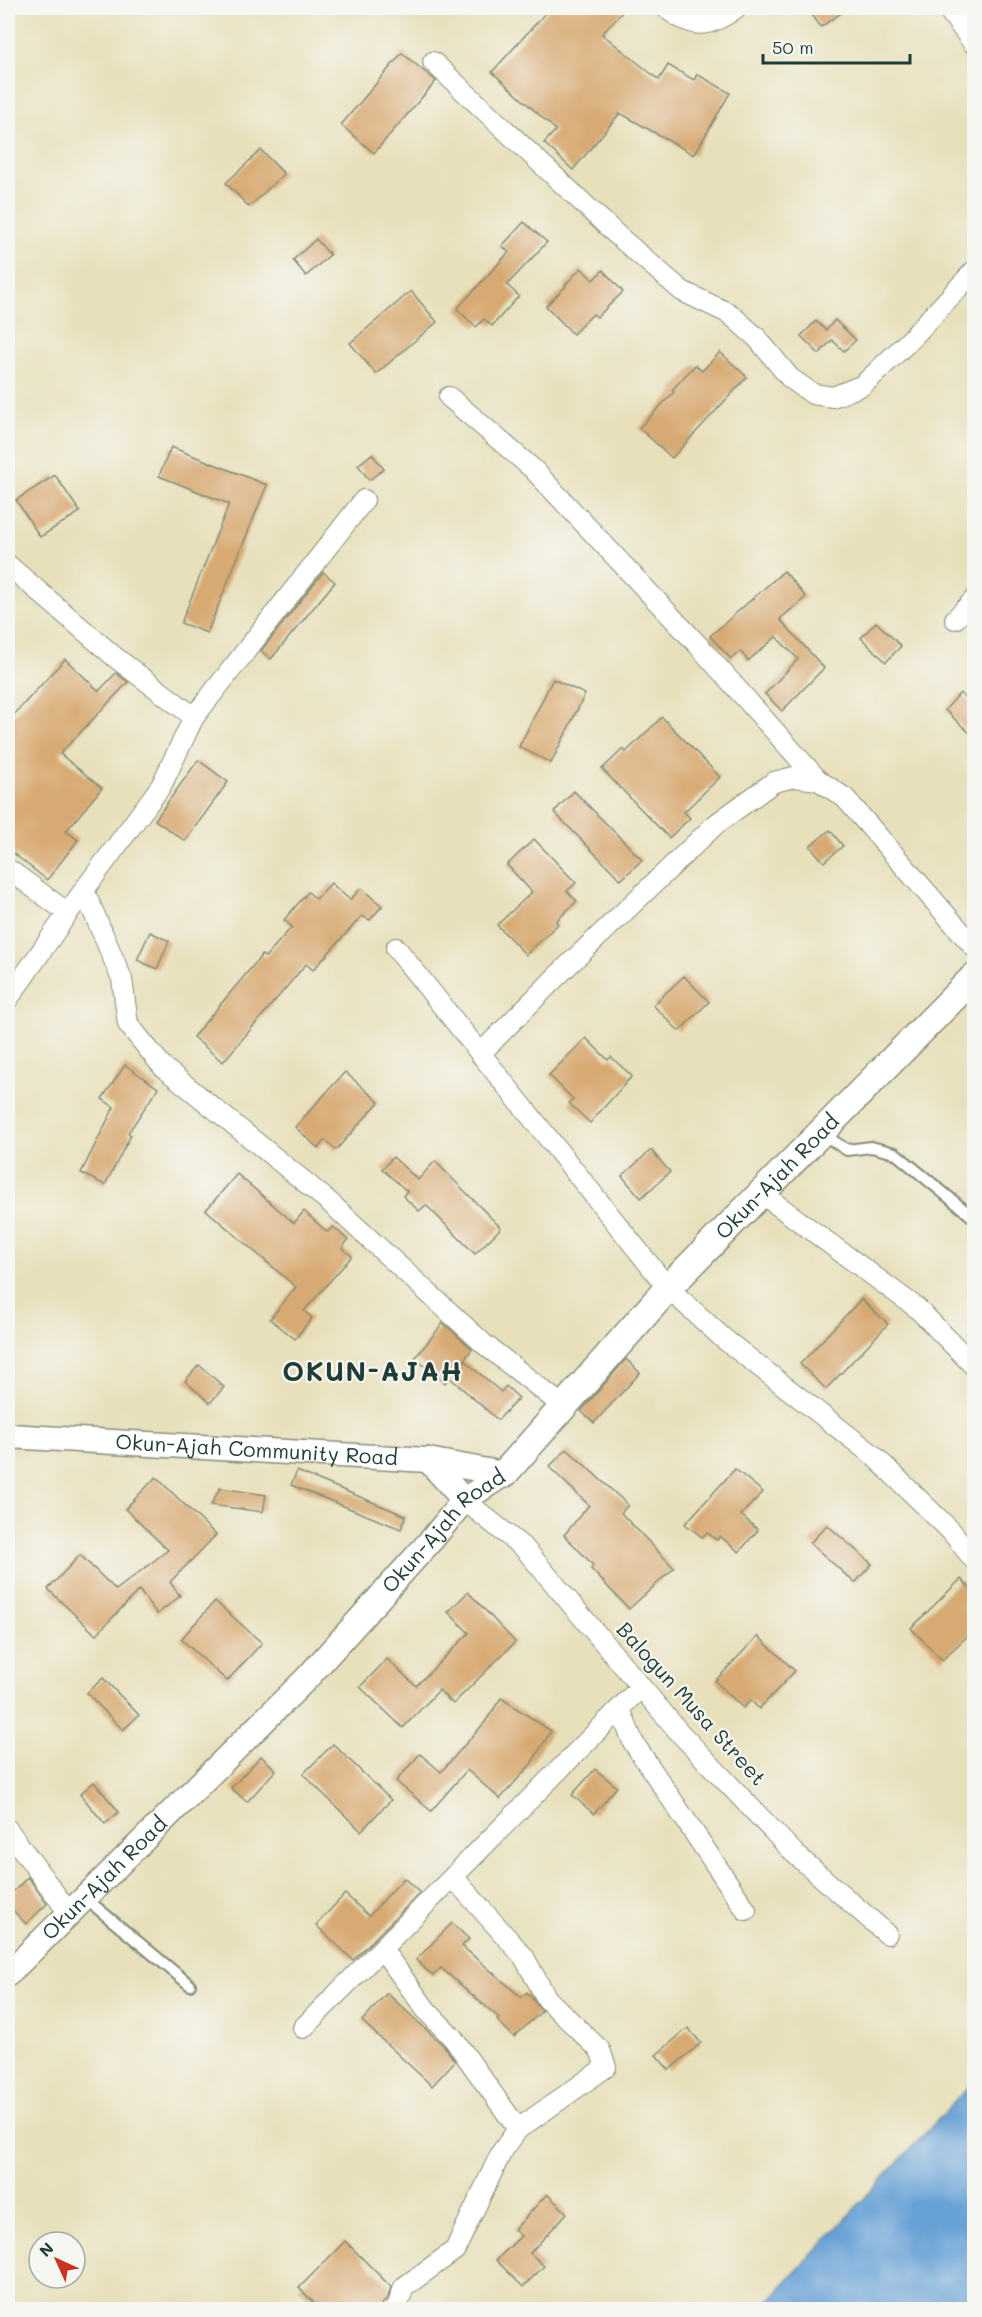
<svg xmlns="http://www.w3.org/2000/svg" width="982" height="2317" viewBox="0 0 982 2317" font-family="Mali,sans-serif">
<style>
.water{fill:#67a1d6;stroke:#436f85;stroke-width:1.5}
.building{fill:#d8aa73}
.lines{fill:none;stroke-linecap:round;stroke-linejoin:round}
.service-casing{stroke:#848e78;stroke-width:14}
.minor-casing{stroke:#848e78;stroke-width:22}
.tertiary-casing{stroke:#848e78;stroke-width:27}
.secondary-casing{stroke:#848e78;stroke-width:30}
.service{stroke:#fff;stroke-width:10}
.minor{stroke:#fff;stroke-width:20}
.tertiary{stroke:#fff;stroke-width:24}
.secondary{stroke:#fff;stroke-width:27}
.labels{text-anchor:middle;stroke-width:4.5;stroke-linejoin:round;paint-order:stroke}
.street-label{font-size:21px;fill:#1f3d34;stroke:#f6f6f2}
.district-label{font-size:27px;font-weight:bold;letter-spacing:1.5px;fill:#1f3d34;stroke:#f6f6f2}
</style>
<rect width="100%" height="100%" fill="#f6f6f2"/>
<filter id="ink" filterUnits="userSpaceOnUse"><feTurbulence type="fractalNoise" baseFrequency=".0167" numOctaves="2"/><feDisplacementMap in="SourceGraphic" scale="12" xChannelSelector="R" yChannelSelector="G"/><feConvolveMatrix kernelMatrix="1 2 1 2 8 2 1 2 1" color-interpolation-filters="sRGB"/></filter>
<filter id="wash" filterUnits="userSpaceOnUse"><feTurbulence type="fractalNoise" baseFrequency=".008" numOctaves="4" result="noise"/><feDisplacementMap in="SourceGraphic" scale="24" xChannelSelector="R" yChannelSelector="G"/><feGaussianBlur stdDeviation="1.35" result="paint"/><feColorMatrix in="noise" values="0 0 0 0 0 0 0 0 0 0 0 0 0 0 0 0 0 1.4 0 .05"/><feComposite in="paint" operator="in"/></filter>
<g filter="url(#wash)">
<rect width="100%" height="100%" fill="#e8e0bb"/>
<polygon class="water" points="974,2081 974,2309 761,2309"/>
<g id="blocks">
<g class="building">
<polygon points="550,8 626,8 602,34 659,80 668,65 694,80 697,74 730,93 694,155 620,113 573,170 544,143 556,130 492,72"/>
<polygon points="807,8 848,8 821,27"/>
<polygon points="402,53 436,81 374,153 341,125"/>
<polygon points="261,150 284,174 249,207 226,183"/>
<polygon points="524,222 547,242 507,285 519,296 492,326 484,319 476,327 457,309 509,252 502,246"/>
<polygon points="316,239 330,255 306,276 293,260"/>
<polygon points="581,268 593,280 603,270 623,292 597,317 593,314 573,334 546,306 566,286 565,285"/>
<polygon points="411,291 437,322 376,374 350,343"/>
<polygon points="835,320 856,340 844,351 832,340 819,354 801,336 816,321 826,330"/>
<polygon points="720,352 747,377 672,458 639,428 674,392 672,390 695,365 702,371"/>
<polygon points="171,447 267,485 207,633 181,623 229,504 159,476"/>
<polygon points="372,454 384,469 369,480 358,465"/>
<polygon points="55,475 80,512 40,537 16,500"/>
<polygon points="784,571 806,597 780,619 824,668 782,711 765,694 798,659 776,637 748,661 740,651 731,659 710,636"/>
<polygon points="323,572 335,582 271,659 261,651"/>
<polygon points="876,622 901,646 886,662 861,638"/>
<polygon points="65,659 99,691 116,673 128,682 60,754 102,788 66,831 78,840 47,880 8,849 8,721"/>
<polygon points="553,679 585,694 551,763 519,747"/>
<polygon points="960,693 975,707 975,738 945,710"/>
<polygon points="662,717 720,777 684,812 690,818 669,838 602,769 623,749 626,752"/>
<polygon points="198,760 228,782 185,841 155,820"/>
<polygon points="574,791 642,860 621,880 554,812"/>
<polygon points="830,830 843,846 824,862 810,846"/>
<polygon points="534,839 576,883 567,891 577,901 556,921 558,924 526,955 497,925 532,892 507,865"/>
<polygon points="331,883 350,900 361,888 382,906 370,920 362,916 313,970 306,964 223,1062 193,1037 262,955 265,957 292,927 284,920 308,892 316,899"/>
<polygon points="150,932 169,941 157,969 137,960"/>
<polygon points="684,976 709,1002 679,1031 653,1005"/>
<polygon points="586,1038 608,1060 611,1057 632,1076 590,1123 569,1103 573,1099 549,1075"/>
<polygon points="125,1065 158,1088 128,1133 131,1135 105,1185 81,1173 114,1107 102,1099"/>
<polygon points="345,1072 379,1102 336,1150 325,1140 318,1148 295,1127"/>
<polygon points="651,1150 670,1172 641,1198 622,1176"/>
<polygon points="393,1157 418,1180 435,1161 501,1228 475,1254 426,1205 419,1211 403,1196 407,1191 382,1169"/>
<polygon points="237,1174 294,1223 304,1211 327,1232 333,1227 348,1240 342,1248 352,1256 304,1311 312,1318 295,1339 270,1319 296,1287 206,1210"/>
<polygon points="861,1299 888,1324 826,1389 800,1364"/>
<polygon points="443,1323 472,1349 464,1360 501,1392 506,1386 519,1398 498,1420 449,1377 445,1383 415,1358"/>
<polygon points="626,1359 640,1373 594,1423 581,1411"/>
<polygon points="199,1365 224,1387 210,1403 185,1381"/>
<polygon points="567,1449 628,1505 621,1513 674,1568 629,1609 591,1569 593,1565 564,1535 589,1505 549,1467"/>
<polygon points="735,1469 763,1492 741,1515 758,1530 739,1552 720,1536 717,1540 707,1533 702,1537 685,1524"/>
<polygon points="297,1471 406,1516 401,1529 291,1485"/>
<polygon points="156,1477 216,1535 170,1582 180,1596 157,1614 139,1590 96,1635 48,1589 80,1555 116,1590 168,1550 125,1509"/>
<polygon points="220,1488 266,1495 263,1512 211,1505"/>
<polygon points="827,1525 872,1564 855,1583 810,1543"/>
<polygon points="961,1579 975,1593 975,1629 942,1660 911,1628"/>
<polygon points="468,1592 515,1642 453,1704 439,1690 403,1728 360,1687 387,1659 416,1686 469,1633 448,1612"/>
<polygon points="215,1601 262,1643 227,1681 181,1639"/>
<polygon points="758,1636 795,1671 759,1709 751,1700 743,1708 715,1681"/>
<polygon points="103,1678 139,1715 123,1730 87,1693"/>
<polygon points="501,1698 551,1731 531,1764 500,1799 467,1770 431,1811 396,1781 420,1754 441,1772 485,1722"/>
<polygon points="333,1744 391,1800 361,1831 303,1774"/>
<polygon points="261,1756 276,1770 247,1802 231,1788"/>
<polygon points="595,1769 617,1787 594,1814 572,1795"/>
<polygon points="94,1782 119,1812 105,1824 80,1794"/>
<polygon points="28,1877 47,1904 26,1924 8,1905 8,1897"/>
<polygon points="404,1878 420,1893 353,1960 316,1925 345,1894 369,1916"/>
<polygon points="452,1923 469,1939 462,1946 521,1997 527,1992 542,2011 514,2037 497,2020 499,2018 441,1968 433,1976 416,1960"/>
<polygon points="387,1993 444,2046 455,2061 432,2086 362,2021"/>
<polygon points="688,2028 701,2043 669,2070 656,2055"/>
<polygon points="547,2194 567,2213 530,2253 544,2266 523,2287 496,2260 521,2236 514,2230"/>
<polygon points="345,2241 391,2287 388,2298 376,2310 321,2310 299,2288"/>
</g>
</g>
</g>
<g filter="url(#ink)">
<use href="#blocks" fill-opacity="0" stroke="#848e78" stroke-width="1.5"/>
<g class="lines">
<g class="service-casing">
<g id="service">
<polyline points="821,1133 847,1150 871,1147 895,1153 974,1218"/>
<polyline points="85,1898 190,1985"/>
</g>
</g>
<g class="minor-casing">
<g id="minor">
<path d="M666 8C693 29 708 29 736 8"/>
<polyline points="947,8 974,44"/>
<polyline points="433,62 617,235 682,291 730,314 757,338 790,378 813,394 833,397 863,385 910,340 974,271"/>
<polyline points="449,397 533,469 698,645 818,780 845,798 974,947"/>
<polyline points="8,565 116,658 194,717"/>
<polyline points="955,619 974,600"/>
<polyline points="8,869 68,913"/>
<polyline points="84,890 122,979 128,1024 163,1067 327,1200 484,1344 564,1407"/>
<polyline points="396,948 668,1288 724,1339 873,1455 951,1531 974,1560"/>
<polyline points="8,999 84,890 161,786 194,717 364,500"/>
<polyline points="480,1054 556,977 716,824 774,782 794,777 818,780"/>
<polyline points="761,1193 917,1308 974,1366"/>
<polyline points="464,1500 525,1549 679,1732 795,1854 887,1934"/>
<polyline points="620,1709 633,1742 746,1910"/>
<polyline points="8,1830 69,1913"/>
<polyline points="382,1949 427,2011 453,2038 518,2129"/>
<polyline points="303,2028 641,1687"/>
<polyline points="396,2310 404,2287 455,2250 501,2153 518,2129 606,2067 600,2050 547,1999 524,1957 453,1877"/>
</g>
</g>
<g class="tertiary-casing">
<g id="tertiary">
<path id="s1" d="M8 1436 428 1460 504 1474"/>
<polyline points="428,1460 464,1500"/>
<path id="s2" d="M8 1974 307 1678 433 1538 464 1500 504 1474"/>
</g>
</g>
<g class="secondary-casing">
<g id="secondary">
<path id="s3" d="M504 1474 668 1288 974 977"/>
</g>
</g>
<use href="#service" class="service"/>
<use href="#minor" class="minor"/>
<use href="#tertiary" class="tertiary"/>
<use href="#secondary" class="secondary"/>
</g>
</g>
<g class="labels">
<g class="street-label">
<text dy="7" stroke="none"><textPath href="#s3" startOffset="404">Okun-Ajah Road</textPath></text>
<text dy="7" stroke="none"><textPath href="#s1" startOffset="249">Okun-Ajah Community Road</textPath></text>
<text dy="7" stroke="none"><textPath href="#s2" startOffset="622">Okun-Ajah Road</textPath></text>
<text transform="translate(691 1704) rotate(48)" y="7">Balogun Musa Street</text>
<text dy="7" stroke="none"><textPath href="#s2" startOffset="136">Okun-Ajah Road</textPath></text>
</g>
<g class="district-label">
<text x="373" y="1381">OKUN-AJAH</text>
</g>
</g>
<rect width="982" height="2317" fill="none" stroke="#f6f6f2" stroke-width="30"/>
<g transform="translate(57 2260) rotate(315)"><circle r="28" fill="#f6f6f2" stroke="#a0aca6" stroke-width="1.5"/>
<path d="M0-4.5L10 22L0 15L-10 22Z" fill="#c8321e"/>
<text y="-9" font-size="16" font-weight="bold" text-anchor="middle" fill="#1f3d34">N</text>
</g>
<path d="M763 54v9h147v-9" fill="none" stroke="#1f3d34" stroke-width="3"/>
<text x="772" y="54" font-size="18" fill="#1f3d34" stroke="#f6f6f2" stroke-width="4.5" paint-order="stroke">50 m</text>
</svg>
